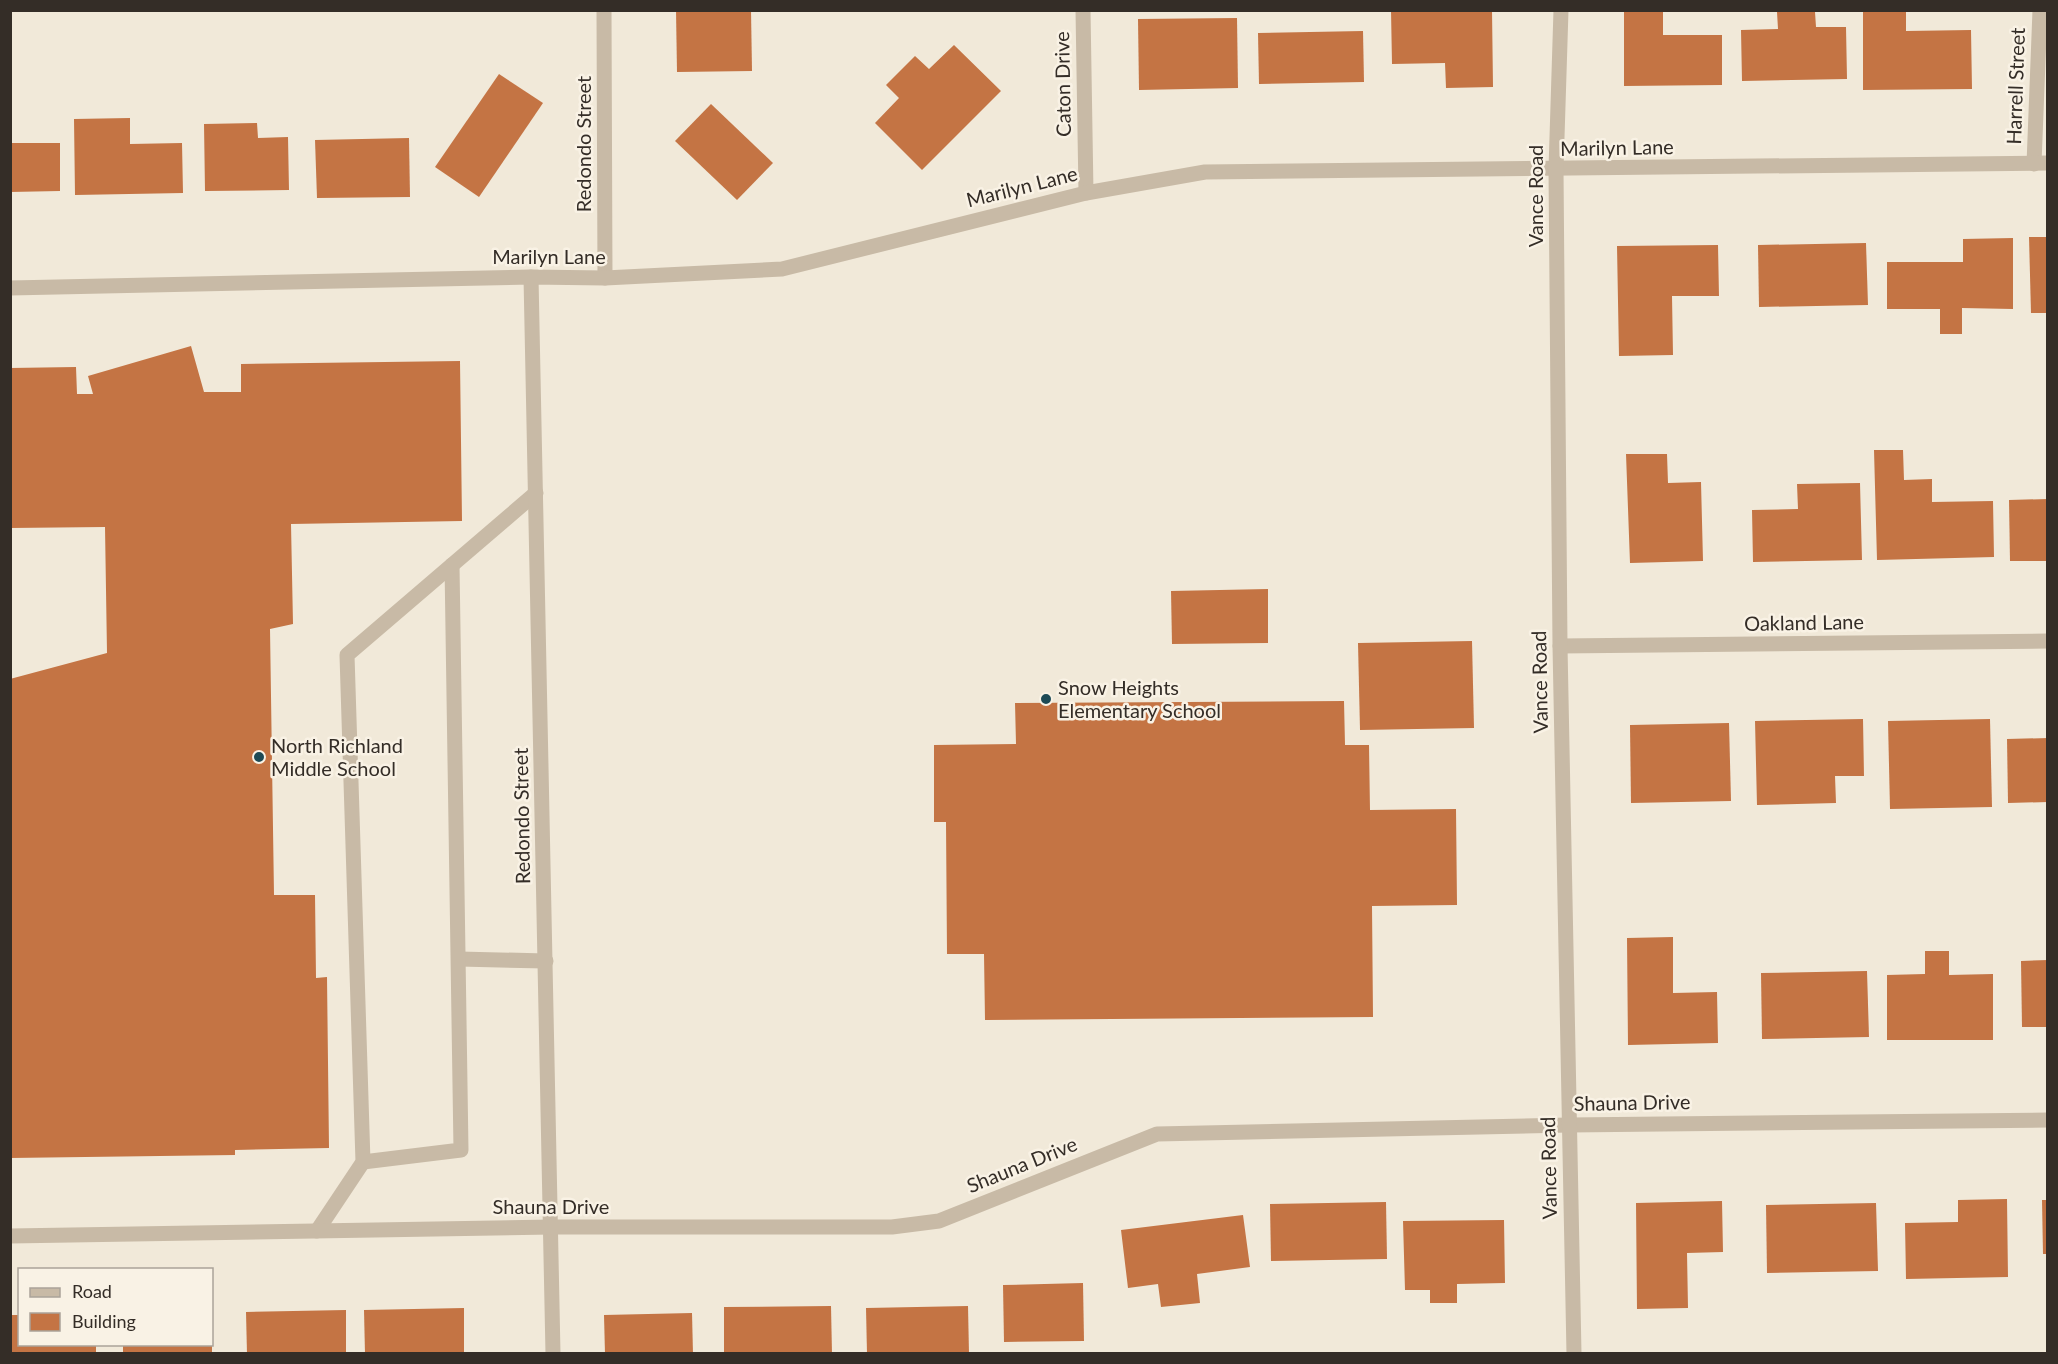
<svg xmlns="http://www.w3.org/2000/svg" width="2058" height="1364" viewBox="0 0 2058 1364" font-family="Lato,sans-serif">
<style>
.building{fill:#c47444}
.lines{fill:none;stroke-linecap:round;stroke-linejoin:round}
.service{stroke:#c8baa6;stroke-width:15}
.minor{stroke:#c8baa6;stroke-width:15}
.tertiary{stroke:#c8baa6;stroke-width:15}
.poi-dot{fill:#1d4a55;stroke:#f9f2e5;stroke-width:2}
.labels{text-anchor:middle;stroke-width:5;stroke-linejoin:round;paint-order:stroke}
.street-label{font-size:20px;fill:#342d27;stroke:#f9f2e5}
.poi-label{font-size:20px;fill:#342d27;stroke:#f9f2e5;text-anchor:start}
</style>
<rect width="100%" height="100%" fill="#f1e9d9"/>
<g class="building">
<polygon points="676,10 751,10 752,71 677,72"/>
<polygon points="1391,10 1492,10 1493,87 1446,88 1445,63 1392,64"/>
<polygon points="1624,10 1663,10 1663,35 1722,35 1722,85 1624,86"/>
<polygon points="1863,10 1906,10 1906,31 1971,30 1972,89 1863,90"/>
<polygon points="1777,12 1815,12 1816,27 1846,27 1847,79 1742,81 1741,30 1778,29"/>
<polygon points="1237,18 1238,88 1139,90 1138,19"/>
<polygon points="1363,31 1364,82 1259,84 1258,33"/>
<polygon points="954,45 1001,91 922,170 875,123 899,98 886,85 915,56 929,69"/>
<polygon points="499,74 543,103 479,197 435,167"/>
<polygon points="711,104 773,163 737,200 675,141"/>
<polygon points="130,118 130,144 182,143 183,193 75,195 74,119"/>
<polygon points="257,123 258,138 288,137 289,190 205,191 204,124"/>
<polygon points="409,138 410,197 317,198 315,140"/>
<polygon points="10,143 60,143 60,191 10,192"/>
<polygon points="2029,237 2048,237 2048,313 2031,313"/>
<polygon points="2013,238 2013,309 1962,308 1962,334 1940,334 1940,309 1887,309 1887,262 1963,262 1963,239"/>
<polygon points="1866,243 1868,305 1759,307 1758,245"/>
<polygon points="1718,245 1719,296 1672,296 1673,355 1619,356 1617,246"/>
<polygon points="191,346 204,392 241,392 241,364 460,361 462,521 291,524 293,624 270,629 274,895 315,895 316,978 327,977 329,1148 235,1150 235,1155 10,1158 10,679 107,653 105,527 10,528 10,368 76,367 77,394 93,394 88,376"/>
<polygon points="1874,450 1903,450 1904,480 1932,479 1932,502 1993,501 1994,557 1877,560"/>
<polygon points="1626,454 1667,454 1668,483 1701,482 1703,561 1630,563"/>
<polygon points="1860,483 1862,560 1753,562 1752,510 1798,509 1797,484"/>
<polygon points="2048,499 2048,561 2010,561 2009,500"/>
<polygon points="1268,589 1268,643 1172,644 1171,591"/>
<polygon points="1472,641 1474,728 1360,730 1358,643"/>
<polygon points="1344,701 1345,745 1369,745 1370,810 1456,809 1457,905 1372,906 1373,1017 985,1020 984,954 947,954 946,822 934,822 934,745 1016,744 1015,703"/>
<polygon points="1863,719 1864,776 1835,776 1836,803 1757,805 1755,721"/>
<polygon points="1990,719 1992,807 1890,809 1888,721"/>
<polygon points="1729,723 1731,801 1631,803 1630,725"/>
<polygon points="2048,738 2048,802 2008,803 2007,739"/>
<polygon points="1673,937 1673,993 1717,992 1718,1043 1628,1045 1627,938"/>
<polygon points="1925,951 1949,951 1949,975 1993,974 1993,1040 1887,1040 1887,975 1925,974"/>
<polygon points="2048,960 2048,1027 2022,1027 2021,961"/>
<polygon points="1867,971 1869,1037 1762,1039 1761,973"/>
<polygon points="2007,1199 2008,1277 1906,1279 1905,1223 1958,1222 1958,1200"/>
<polygon points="2042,1200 2048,1200 2048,1254 2043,1254"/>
<polygon points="1722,1201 1723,1252 1687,1253 1688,1308 1637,1309 1636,1203"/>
<polygon points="1386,1202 1387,1259 1271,1261 1270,1204"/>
<polygon points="1876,1203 1878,1271 1767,1273 1766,1205"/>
<polygon points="1243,1215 1250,1267 1197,1274 1200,1303 1161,1307 1158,1284 1128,1288 1121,1230"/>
<polygon points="1504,1220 1505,1283 1457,1284 1457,1303 1430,1303 1430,1290 1405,1290 1403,1221"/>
<polygon points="1083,1283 1084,1341 1004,1342 1003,1285"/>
<polygon points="831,1306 832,1354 724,1354 724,1307"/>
<polygon points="968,1306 969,1354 867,1354 866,1308"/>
<polygon points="464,1308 464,1354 365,1354 364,1310"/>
<polygon points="346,1310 346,1354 247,1354 246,1312"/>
<polygon points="692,1313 693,1354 605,1354 604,1315"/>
<polygon points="10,1315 20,1315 20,1344 96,1344 96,1354 10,1354"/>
<rect x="123" y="1344" width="89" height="10"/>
</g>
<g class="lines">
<g class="service">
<polyline points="459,959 546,961"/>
<polyline points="363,1162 461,1150 452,565"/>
<polyline points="317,1231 363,1162 347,655 536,493"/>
</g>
<g class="minor">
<polyline points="604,10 605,278"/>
<polyline points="1083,10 1086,193"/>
<polyline points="2034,164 2040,10"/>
<polyline points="531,277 553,1354"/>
<polyline points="10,288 531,277 605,278 782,269 1086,193 1205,172 2048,163"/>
<polyline points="1560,646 2048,641"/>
<polyline points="10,1236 552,1227 892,1227 939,1221 1157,1134 1569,1125 2048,1120"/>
</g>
<polyline class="tertiary" points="1561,10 1556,169 1560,646 1574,1354"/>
</g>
<g class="poi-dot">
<circle cx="1046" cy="699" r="6"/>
<circle cx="259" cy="757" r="6"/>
</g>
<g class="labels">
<g class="street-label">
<text transform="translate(1063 84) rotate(-91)" y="7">Caton Drive</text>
<text transform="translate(2016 86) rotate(-88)" y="7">Harrell Street</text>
<text transform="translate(584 144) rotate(-90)" y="7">Redondo Street</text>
<text transform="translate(1617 148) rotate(-1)" y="7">Marilyn Lane</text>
<text transform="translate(1022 187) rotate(-14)" y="7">Marilyn Lane</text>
<text transform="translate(1536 196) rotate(-90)" y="7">Vance Road</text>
<text x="549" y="264">Marilyn Lane</text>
<text transform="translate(1804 623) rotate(-1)" y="7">Oakland Lane</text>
<text transform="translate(1540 682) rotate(-91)" y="7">Vance Road</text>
<text transform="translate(522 816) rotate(-91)" y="7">Redondo Street</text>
<text transform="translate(1632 1103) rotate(-1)" y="7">Shauna Drive</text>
<text transform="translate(1022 1165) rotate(-22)" y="7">Shauna Drive</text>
<text transform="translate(1549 1168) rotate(-91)" y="7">Vance Road</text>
<text x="551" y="1214">Shauna Drive</text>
</g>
<g class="poi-label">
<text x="1058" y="695">Snow Heights<tspan x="1058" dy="23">Elementary School</tspan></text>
<text x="271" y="753">North Richland<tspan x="271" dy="23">Middle School</tspan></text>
</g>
</g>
<rect width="2058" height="1364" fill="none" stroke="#342d27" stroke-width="24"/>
<rect x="18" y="1268" width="195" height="78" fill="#f9f2e5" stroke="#aaa399" stroke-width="1.5"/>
<rect x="30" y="1288" width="30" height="9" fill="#c8baa6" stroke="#aaa399" stroke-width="1.5"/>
<text x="72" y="1298" font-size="18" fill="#342d27">Road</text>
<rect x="30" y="1313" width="30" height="18" fill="#c47444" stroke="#aaa399" stroke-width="1.5"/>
<text x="72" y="1328" font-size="18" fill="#342d27">Building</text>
</svg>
